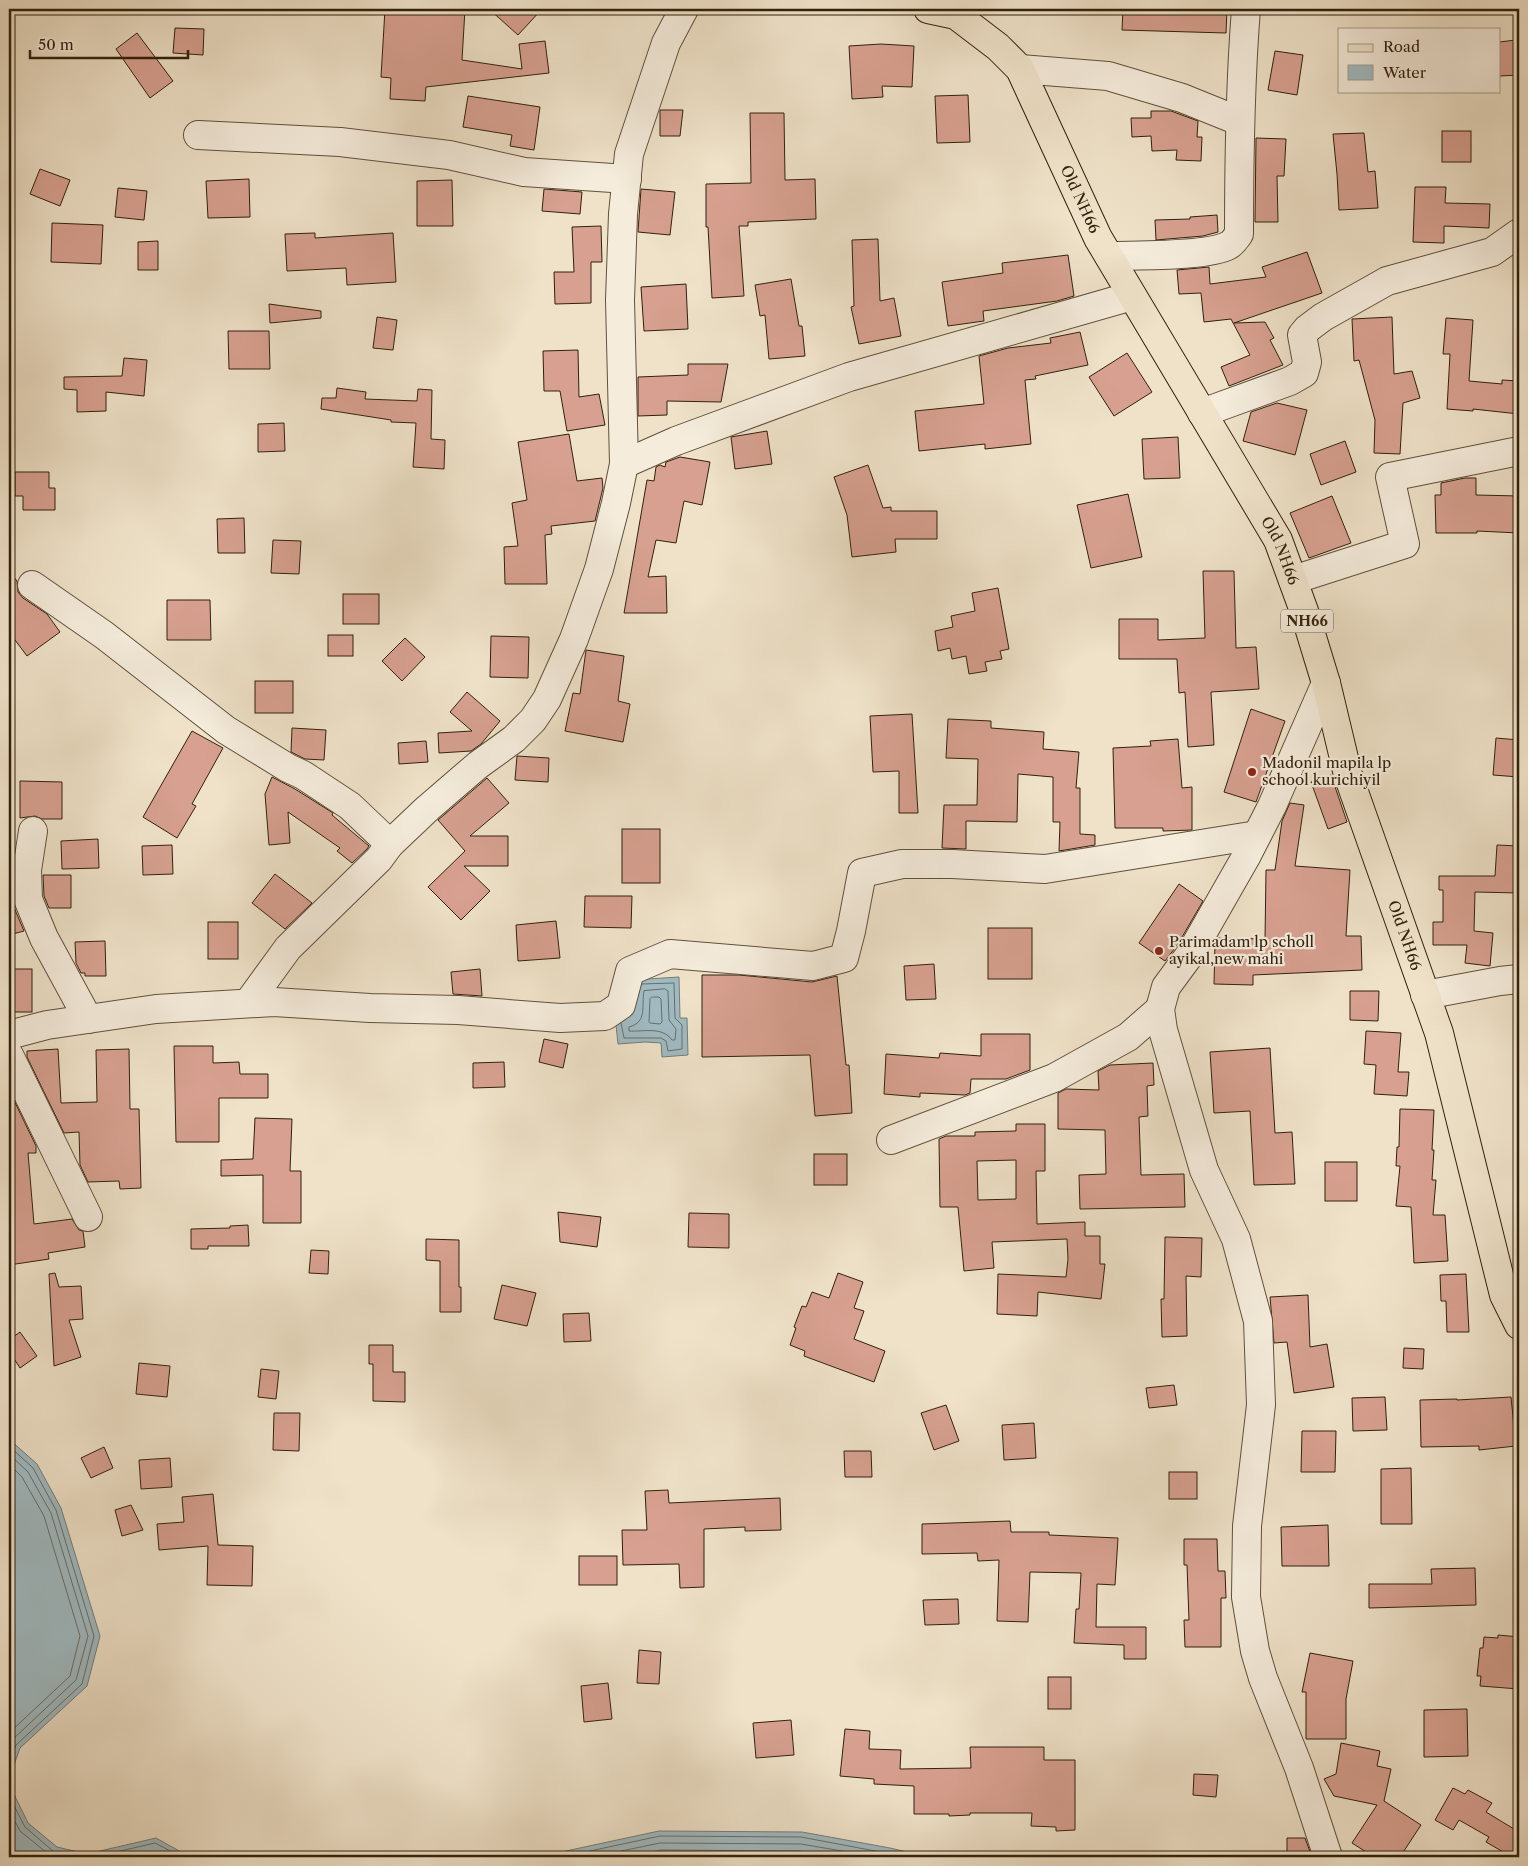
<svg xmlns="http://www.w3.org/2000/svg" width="1528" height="1866" viewBox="0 0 1528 1866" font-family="'Libre Caslon Text',serif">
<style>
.water{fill:#a0bac2;stroke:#747d79}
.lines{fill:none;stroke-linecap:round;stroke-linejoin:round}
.shore{stroke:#686e67;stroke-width:1}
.building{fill:#d7a090;stroke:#31210c;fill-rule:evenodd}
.minor-casing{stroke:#60513b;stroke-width:30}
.major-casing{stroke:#31210c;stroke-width:30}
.minor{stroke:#f5ecdc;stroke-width:28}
.major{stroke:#efe2c9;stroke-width:28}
.poi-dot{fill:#8f2418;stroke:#f5ecdc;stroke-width:2}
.labels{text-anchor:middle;stroke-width:4.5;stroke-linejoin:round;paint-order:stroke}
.shield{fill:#f5ecdc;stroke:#6c5e4a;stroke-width:1}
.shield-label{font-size:14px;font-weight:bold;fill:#31210c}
.street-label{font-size:15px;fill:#31210c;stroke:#f5ecdc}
.poi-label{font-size:15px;fill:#31210c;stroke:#f5ecdc;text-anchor:start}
</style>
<rect width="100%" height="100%" fill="#efe2c9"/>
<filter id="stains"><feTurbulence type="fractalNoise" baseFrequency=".004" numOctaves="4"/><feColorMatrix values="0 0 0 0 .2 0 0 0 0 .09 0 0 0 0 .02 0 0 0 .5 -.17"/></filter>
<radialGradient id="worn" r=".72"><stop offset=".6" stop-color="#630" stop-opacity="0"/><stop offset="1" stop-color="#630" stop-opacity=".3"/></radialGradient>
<g class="water">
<polygon points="679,977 680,1018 687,1018 688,1055 662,1057 661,1043 645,1042 618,1044 615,1015 631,1014 632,980"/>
<polygon points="9,1439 37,1464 61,1508 100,1636 87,1686 20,1748 9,1779"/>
<polygon points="9,1784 28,1823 57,1847 87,1854 156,1838 190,1857 9,1857"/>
<polygon points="659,1831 802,1832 890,1848 928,1857 538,1857"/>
</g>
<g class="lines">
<g class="shore">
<path d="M665 989 668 991 669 1020 676 1029 675 1040H672C662 1026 643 1032 629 1031V1027C648 1022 641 1006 644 991Z"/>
<polygon points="652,997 659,997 661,999 662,1022 660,1024 650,1023 649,1022 650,999"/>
<polyline points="621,1023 624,1038 661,1038 666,1041 668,1051 682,1049 682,1025 675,1018 674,983 642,984"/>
<polyline points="9,1446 33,1468 56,1510 94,1636 82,1684 16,1745 9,1764"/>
<polyline points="9,1454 28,1472 51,1513 88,1636 76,1680 12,1740 9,1746"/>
<polyline points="9,1464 22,1477 44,1516 80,1636 70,1676 9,1733"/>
<polyline points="9,1796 25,1827 54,1852 80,1857"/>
<polyline points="9,1810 20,1831 52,1857"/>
<polyline points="94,1857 155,1843 182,1857"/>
<polyline points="562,1857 660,1836 801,1837 907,1857"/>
<polyline points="592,1857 660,1843 801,1844 877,1857"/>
<polyline points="628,1857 661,1850 800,1851 834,1857"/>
</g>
</g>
<g class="building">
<polygon points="385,9 465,9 462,60 522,69 519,44 545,41 549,73 426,87 425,101 390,99 391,78 381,77"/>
<polygon points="489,9 542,9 518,35"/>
<polygon points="1123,9 1227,9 1226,33 1122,30"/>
<polygon points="175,28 204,29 203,55 173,53"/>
<polygon points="137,33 173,81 150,98 116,49"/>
<polygon points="1516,40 1519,75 1499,76 1499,42"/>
<polygon points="881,44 914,46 912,87 882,86 883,97 852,99 849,46"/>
<polygon points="1275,51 1303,55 1297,95 1268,90"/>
<polygon points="968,95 970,142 937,143 935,96"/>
<polygon points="468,96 540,107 534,150 510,146 512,135 463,127"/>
<polygon points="660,110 683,110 680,136 660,136"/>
<polygon points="1151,111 1171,111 1198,121 1197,137 1202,137 1201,161 1176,160 1177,150 1152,151 1151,136 1132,137 1131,118 1151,118"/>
<polygon points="750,113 784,113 785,180 815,179 816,219 748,222 748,226 739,226 744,296 712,298 708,227 706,227 706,184 751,183"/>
<rect x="1442" y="131" width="29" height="31"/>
<polygon points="1364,133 1368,172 1375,171 1378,208 1339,210 1337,174 1333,134"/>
<polygon points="1256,138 1286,139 1284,176 1277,176 1278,222 1255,222"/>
<polygon points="40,169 70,180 60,206 30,194"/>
<polygon points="249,179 250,217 208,218 206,181"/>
<polygon points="452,180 453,226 417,226 417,181"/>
<polygon points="1415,187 1446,187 1445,203 1490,204 1489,228 1444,226 1444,243 1413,242"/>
<polygon points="118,188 147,191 144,220 115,217"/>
<polygon points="544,189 582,192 580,214 542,211"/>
<polygon points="641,189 675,192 670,235 638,232"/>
<polygon points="1217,215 1218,232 1203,236 1156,240 1155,220 1190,219 1190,217"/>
<polygon points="52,223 103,225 101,264 51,262"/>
<polygon points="601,226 602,262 591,262 591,303 555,304 554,272 574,272 572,227"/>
<polygon points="315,233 315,238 393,233 396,282 347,285 346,268 287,271 285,234"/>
<polygon points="878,239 880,301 894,298 901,336 859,344 851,307 854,306 852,240"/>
<polygon points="158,241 158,270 138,270 138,242"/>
<polygon points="1307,252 1322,293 1234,323 1265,322 1274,338 1270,340 1283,365 1229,386 1221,367 1250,355 1231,319 1204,322 1201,293 1179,294 1177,270 1209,267 1210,284 1266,277 1262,267"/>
<polygon points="1068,255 1074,296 1057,301 983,311 984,321 948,326 942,282 1003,273 1002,263"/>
<polygon points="791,279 799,326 802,326 805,356 769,359 765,315 760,316 755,285"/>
<polygon points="686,284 688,329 644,331 641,287"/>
<polygon points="269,304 321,311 321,318 270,323"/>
<polygon points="377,317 397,320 393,350 373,348"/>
<polygon points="1392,317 1394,374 1412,371 1420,398 1403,403 1400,454 1374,453 1375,420 1359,360 1354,361 1352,319"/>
<polygon points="1446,318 1473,320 1469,381 1502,384 1502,380 1519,381 1519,414 1473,409 1473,411 1447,409 1450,354 1443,354"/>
<polygon points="228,331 269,331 270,369 229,369"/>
<polygon points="1080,332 1088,365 1035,376 1036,379 1025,380 1031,444 985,449 985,444 919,451 915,411 984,404 979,356 1008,348 1051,343 1050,338"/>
<polygon points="578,350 579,397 599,394 605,425 567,431 560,391 544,391 543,351"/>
<polygon points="1127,353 1152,392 1114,416 1089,377"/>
<polygon points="124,358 147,360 144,396 106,392 106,411 77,412 77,390 64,389 64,377 122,376"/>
<polygon points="688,364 728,364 721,402 667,401 667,415 638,416 638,377 688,375"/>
<polygon points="337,388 366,392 365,399 417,401 418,389 432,390 431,439 445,440 444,469 413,467 416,423 391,422 391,420 321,409 322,398 336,398"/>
<polygon points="1277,403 1307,410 1295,455 1243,441 1251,412"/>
<polygon points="284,423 285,451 258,452 258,424"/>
<polygon points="767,431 772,464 735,469 731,437"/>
<polygon points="569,434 577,481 602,478 603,488 595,521 551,526 552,534 545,535 547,584 505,584 504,547 518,546 512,503 527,500 518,442"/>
<polygon points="1178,437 1180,478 1144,479 1142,439"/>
<polygon points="1345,441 1356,472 1321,485 1310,454"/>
<polygon points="680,457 710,462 702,505 684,501 676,543 656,540 648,577 666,576 667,613 624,613 647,480 654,481 656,467 660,465 665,467 666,462"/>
<polygon points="868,465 883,508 891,507 891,511 937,511 937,539 895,539 896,552 852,557 847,515 834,477"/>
<polygon points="15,472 49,472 49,488 55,488 55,510 23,510 23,496 15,496"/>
<polygon points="1465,478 1476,478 1476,495 1519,496 1519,533 1477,531 1477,533 1436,533 1435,495 1441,495 1441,483"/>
<polygon points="1128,494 1142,557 1091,568 1077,505"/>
<polygon points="1332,496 1351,543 1309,558 1290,513"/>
<polygon points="244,518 245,553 218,553 217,519"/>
<polygon points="273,540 301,541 299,574 271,573"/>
<polygon points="9,571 17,581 18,592 23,598 47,614 60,632 27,656 9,632"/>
<polygon points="1203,571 1234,571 1236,648 1256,647 1259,689 1211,692 1214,745 1188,747 1185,692 1179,693 1177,659 1119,659 1119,619 1158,619 1158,640 1205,638"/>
<polygon points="998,588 1009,649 1000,651 1002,659 985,662 987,671 969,674 966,656 952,659 950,648 938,651 935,631 953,627 951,616 975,611 972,593"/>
<rect x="343" y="594" width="36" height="30"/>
<polygon points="167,600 210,600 211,640 167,640"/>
<rect x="328" y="635" width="25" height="21"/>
<polygon points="491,636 529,637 528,678 490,677"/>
<polygon points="405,638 425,657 402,681 382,661"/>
<polygon points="586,650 624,656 618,701 630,704 623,742 565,731 573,693 580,694"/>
<rect x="255" y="681" width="38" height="32"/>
<polygon points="467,692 500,721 481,744 471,751 439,753 438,733 472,731 450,712"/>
<polygon points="1251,709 1285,721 1256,802 1224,792"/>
<polygon points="912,714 918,813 899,813 899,771 873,772 870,716"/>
<polygon points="948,719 991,721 991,728 1044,732 1043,749 1079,752 1076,788 1080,788 1080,834 1095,835 1095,845 1059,851 1060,822 1053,822 1053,777 1018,774 1017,822 966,821 966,849 942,848 944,805 977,805 978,759 946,758"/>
<polygon points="292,728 326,730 324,760 305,759 291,752"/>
<polygon points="192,731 223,748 192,804 196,806 177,838 143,817"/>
<polygon points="1496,738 1519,740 1519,777 1493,775"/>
<polygon points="1178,739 1182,788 1192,787 1192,830 1163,831 1163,828 1115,828 1113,748 1151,746 1150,741"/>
<polygon points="426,741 428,762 399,764 398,743"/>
<polygon points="517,756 549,758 548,782 515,780"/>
<polygon points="1331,775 1347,822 1328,829 1311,782"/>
<polygon points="272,777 295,789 333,813 332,815 369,846 367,849 352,863 337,851 340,848 288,812 290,843 269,845 265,794"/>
<polygon points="487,778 509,803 470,836 508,836 508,866 464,866 490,891 461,920 428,887 465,851 438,820"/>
<polygon points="20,781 62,782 62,819 42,819 35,816 20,818"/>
<polygon points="1290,803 1304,805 1295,866 1350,870 1346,936 1361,936 1362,970 1253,975 1253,985 1214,984 1215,943 1218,938 1265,939 1266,870 1275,870 1282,821"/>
<rect x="622" y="829" width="38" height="54"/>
<polygon points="98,839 99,868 62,869 61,841"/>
<polygon points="172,845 173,874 143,875 142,846"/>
<polygon points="1497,845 1519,846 1519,893 1475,892 1474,931 1493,933 1490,966 1465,963 1467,945 1433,945 1433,922 1443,922 1443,890 1439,890 1439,876 1495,876"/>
<polygon points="275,874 312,903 285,929 252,903"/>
<polygon points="43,875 71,875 71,908 49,908 44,896"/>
<polygon points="12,881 13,905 24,931 9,935 9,882"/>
<polygon points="1179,884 1203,901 1178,944 1165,961 1139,943"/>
<polygon points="585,896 632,896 631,928 584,927"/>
<polygon points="556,921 560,958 518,961 516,925"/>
<rect x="208" y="922" width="30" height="37"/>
<rect x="988" y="928" width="44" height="51"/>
<polygon points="105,941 106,976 85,976 85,973 81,973 76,963 75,942"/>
<polygon points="934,964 936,999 906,1000 904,966"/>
<rect x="9" y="969" width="23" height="43"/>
<polygon points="480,969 482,996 453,994 451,972"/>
<polygon points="702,975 739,975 812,982 837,976 846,1065 849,1065 852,1113 815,1116 810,1055 702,1057"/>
<polygon points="1350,991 1379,991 1378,1021 1350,1020"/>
<polygon points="1366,1031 1401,1033 1398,1072 1409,1072 1407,1096 1374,1094 1376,1065 1364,1064"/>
<polygon points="981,1034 1030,1034 1030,1070 1006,1079 971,1079 970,1093 965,1095 920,1093 920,1097 884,1094 886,1054 939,1058 940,1053 981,1056"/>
<polygon points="544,1039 568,1044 563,1068 539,1062"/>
<polygon points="174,1046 213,1046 213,1063 239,1062 240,1074 268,1074 268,1098 219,1098 219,1142 176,1142"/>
<polygon points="1270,1048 1275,1133 1292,1132 1295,1184 1254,1185 1250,1111 1214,1113 1210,1052"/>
<polygon points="58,1049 61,1103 97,1102 96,1050 129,1049 130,1109 139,1109 141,1188 120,1189 119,1181 88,1182 80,1165 79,1132 64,1133 27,1057 27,1051"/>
<polygon points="504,1062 505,1087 473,1088 473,1063"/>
<polygon points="1153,1063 1154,1085 1147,1086 1148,1116 1139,1117 1141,1175 1184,1174 1185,1207 1080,1209 1079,1175 1106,1174 1105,1130 1058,1129 1058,1093 1066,1089 1099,1090 1098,1071 1110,1065"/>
<polygon points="9,1090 36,1146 36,1153 28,1153 34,1224 72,1219 79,1230 83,1231 85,1247 48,1253 49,1259 9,1265"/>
<polygon points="1400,1109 1434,1110 1432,1150 1434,1150 1432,1180 1436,1180 1433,1215 1445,1215 1448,1261 1414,1263 1411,1207 1396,1206 1400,1166 1396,1166 1397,1147 1399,1147"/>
<polygon points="255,1118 292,1119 290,1171 301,1171 301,1223 263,1223 263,1175 221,1176 221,1160 253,1159"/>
<path d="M1016 1124H1045V1171H1036L1037 1224 1085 1222V1236H1100V1264H1105L1101 1299 1038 1292 1037 1316 997 1314 998 1274 1066 1277 1068 1259 1067 1239 992 1242 994 1268 964 1271 958 1207H940L939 1139 946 1136H975V1132L1016 1131ZM1016 1160V1199L978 1200 977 1161Z"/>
<rect x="814" y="1154" width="33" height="31"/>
<rect x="1325" y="1162" width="32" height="39"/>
<polygon points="558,1212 601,1217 597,1247 560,1242"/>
<polygon points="689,1213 729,1214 729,1248 688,1247"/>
<polygon points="248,1225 249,1246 208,1246 208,1249 191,1249 191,1229 230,1228 230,1226"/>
<polygon points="1165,1237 1202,1238 1201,1277 1186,1276 1187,1336 1162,1337 1161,1299 1164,1299"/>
<polygon points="426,1239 459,1240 459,1287 461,1287 461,1312 440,1312 440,1261 426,1260"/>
<polygon points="311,1250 329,1251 328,1274 309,1273"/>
<polygon points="55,1273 59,1287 81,1286 83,1319 69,1320 81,1357 54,1366 49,1274"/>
<polygon points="838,1273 863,1282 854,1308 864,1311 854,1339 885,1351 874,1382 804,1356 805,1351 790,1345 796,1328 794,1327 802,1306 806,1307 812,1292 829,1298"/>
<polygon points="1466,1274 1469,1332 1447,1332 1446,1301 1441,1301 1440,1275"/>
<polygon points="502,1285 536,1293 527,1326 494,1319"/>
<polygon points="1308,1295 1310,1347 1327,1344 1334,1387 1294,1393 1287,1342 1274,1343 1270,1297"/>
<polygon points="589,1313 591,1341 564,1342 563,1314"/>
<polygon points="20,1332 37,1356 20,1368 9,1351 9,1340"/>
<polygon points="369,1345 393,1345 393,1372 405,1372 405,1402 373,1401 373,1364 369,1364"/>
<polygon points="1404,1348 1424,1349 1423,1369 1403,1368"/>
<polygon points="139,1363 170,1366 167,1397 136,1394"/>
<polygon points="261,1369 279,1371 276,1399 258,1397"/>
<polygon points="1174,1385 1177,1405 1149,1408 1146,1388"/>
<polygon points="1385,1397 1387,1430 1353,1431 1352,1398"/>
<polygon points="1511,1397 1516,1446 1479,1450 1479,1446 1421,1447 1420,1400 1457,1399 1457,1400"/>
<polygon points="946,1405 959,1441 934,1450 921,1413"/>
<polygon points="274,1413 300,1413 299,1451 273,1450"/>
<polygon points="1034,1423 1036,1458 1004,1460 1002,1425"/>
<polygon points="1302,1431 1336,1431 1335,1472 1301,1472"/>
<polygon points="104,1447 113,1468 91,1478 81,1458"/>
<polygon points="844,1451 871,1451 872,1477 845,1477"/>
<polygon points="170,1458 172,1487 141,1489 139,1460"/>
<polygon points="1411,1468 1412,1524 1381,1524 1381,1469"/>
<rect x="1169" y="1472" width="28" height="27"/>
<polygon points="668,1490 669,1503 780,1498 781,1530 745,1531 745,1527 704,1529 704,1587 680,1588 679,1564 623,1565 622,1530 647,1530 645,1491"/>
<polygon points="213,1494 218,1545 253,1546 252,1586 207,1585 208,1546 159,1550 157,1524 184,1522 182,1497"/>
<polygon points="131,1505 143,1530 122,1536 115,1510"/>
<polygon points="1010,1521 1011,1532 1049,1532 1049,1535 1118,1538 1115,1585 1097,1584 1096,1627 1146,1627 1146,1659 1124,1659 1124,1645 1074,1643 1076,1609 1079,1609 1081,1573 1030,1572 1028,1622 997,1621 999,1560 978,1561 977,1553 922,1554 922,1524"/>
<polygon points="1328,1525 1329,1566 1282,1566 1281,1527"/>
<polygon points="1184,1539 1217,1539 1218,1571 1225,1571 1226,1598 1221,1598 1221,1647 1185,1647 1184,1620 1189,1620 1187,1565 1184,1565"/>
<rect x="579" y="1556" width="38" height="29"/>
<polygon points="1475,1568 1476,1605 1369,1608 1369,1584 1432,1584 1431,1569"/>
<polygon points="958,1599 959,1624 925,1625 923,1600"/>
<polygon points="1498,1635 1519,1637 1519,1689 1480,1686 1481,1676 1477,1676 1480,1648 1483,1648 1484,1637 1498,1638"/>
<polygon points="639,1650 661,1652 659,1684 637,1683"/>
<polygon points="1310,1653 1353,1661 1346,1699 1346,1739 1306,1739 1306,1692 1302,1692"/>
<rect x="1048" y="1677" width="23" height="32"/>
<polygon points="608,1683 612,1719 584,1722 581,1686"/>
<polygon points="1467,1709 1468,1756 1424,1757 1424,1710"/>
<polygon points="791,1720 794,1755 756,1758 753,1723"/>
<polygon points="845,1729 870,1731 869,1749 901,1750 900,1769 971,1768 970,1747 1044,1747 1044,1760 1075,1760 1075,1830 1056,1831 1056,1827 1031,1826 1032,1813 970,1813 970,1815 949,1816 949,1814 914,1814 914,1786 874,1784 874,1779 840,1776"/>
<polygon points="1341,1743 1380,1751 1377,1766 1391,1769 1384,1801 1421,1825 1400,1857 1374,1857 1352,1843 1377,1805 1334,1796 1324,1779 1336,1774"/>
<polygon points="1194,1774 1218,1775 1216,1797 1193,1795"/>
<polygon points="1453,1788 1465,1794 1468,1790 1492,1803 1486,1812 1519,1832 1519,1857 1512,1857 1486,1842 1489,1837 1459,1820 1453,1830 1435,1820"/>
<polygon points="1287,1838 1305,1838 1312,1857 1287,1857"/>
</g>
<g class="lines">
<g class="minor-casing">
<g id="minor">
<polyline points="1020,69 1108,76 1182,98 1239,121"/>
<polyline points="198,135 340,142 449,155 524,172 627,179"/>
<path d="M1109 256C1136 255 1208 257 1229 245 1233 243 1236 238 1239 234 1239 159 1240 84 1246 9"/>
<polyline points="1202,413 1290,381 1304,373 1307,362 1302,335 1307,329 1323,317 1387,281 1492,252 1519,233"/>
<polyline points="624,464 676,441 849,377 1132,296"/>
<polyline points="1293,580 1405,544 1390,477 1519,451"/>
<polyline points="32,585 104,635 226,730 288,768 303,775 350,806 390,844"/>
<polyline points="1326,683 1272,806 1247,855 1191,953 1166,987 1160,1009 1163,1030 1204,1170 1236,1239 1258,1321 1261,1405 1247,1526 1246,1597 1255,1651 1263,1678 1299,1768 1328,1857"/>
<polyline points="33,831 27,870 28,899 44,938 88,1019"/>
<polyline points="1425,995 1500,981 1519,979"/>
<polyline points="248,1003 288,948 379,859 390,844 428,808 478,765 514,739 533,720 547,699 574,639 599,569 616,503 624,464 620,300 623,214 629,154 666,43 684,9"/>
<polyline points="9,1035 47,1025 156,1009 274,1002 370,1008 458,1010 560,1018 605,1016 621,1005 630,971 670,954 813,966 844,958 851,931 862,873 902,864 952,864 1045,869 1257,835"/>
<polyline points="9,1055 88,1217"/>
<polyline points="891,1140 1054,1078 1128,1037 1160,1009"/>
</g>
</g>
<g class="major-casing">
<g id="major">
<path id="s1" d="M928 9 956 15 998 47 1020 69 1098 238 1278 540 1304 611 1326 683 1348 775 1439 1033 1504 1295 1519 1325"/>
</g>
</g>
<use href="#minor" class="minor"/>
<use href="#major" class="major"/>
</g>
<g class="poi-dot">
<circle cx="1252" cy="772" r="5"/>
<circle cx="1159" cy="951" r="5"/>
</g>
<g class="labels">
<rect class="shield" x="1281" y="609.5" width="52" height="23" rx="4"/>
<g class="shield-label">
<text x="1307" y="626">NH66</text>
</g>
<g class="street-label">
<text dy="5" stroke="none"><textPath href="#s1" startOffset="256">Old NH66</textPath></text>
<text dy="5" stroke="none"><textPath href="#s1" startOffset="661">Old NH66</textPath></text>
<text dy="5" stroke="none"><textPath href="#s1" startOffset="1066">Old NH66</textPath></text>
</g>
<g class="poi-label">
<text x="1262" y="768">Madonil mapila lp<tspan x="1262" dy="17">school kurichiyil</tspan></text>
<text x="1169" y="947">Parimadam lp scholl<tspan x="1169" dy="17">ayikal,new mahi</tspan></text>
</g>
</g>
<rect width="1528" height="1866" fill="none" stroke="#efe2c9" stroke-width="30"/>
<rect x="10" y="10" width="1508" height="1846" fill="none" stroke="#31210c" stroke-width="2.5"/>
<rect x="15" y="15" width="1498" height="1836" fill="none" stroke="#31210c"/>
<rect x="1338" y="28" width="162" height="65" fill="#f5ecdc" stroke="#a79b89"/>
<rect x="1348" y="44" width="25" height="8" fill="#efe2c9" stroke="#a79b89"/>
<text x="1383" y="52" font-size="15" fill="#31210c">Road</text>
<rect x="1348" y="65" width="25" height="15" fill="#a0bac2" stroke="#a79b89"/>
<text x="1383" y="78" font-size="15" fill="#31210c">Water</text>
<path d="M30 50v8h158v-8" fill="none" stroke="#31210c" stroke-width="2.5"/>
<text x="38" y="50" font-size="15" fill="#31210c" stroke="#f5ecdc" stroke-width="4" paint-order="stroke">50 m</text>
<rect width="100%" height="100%" filter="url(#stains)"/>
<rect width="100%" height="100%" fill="url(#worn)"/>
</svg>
